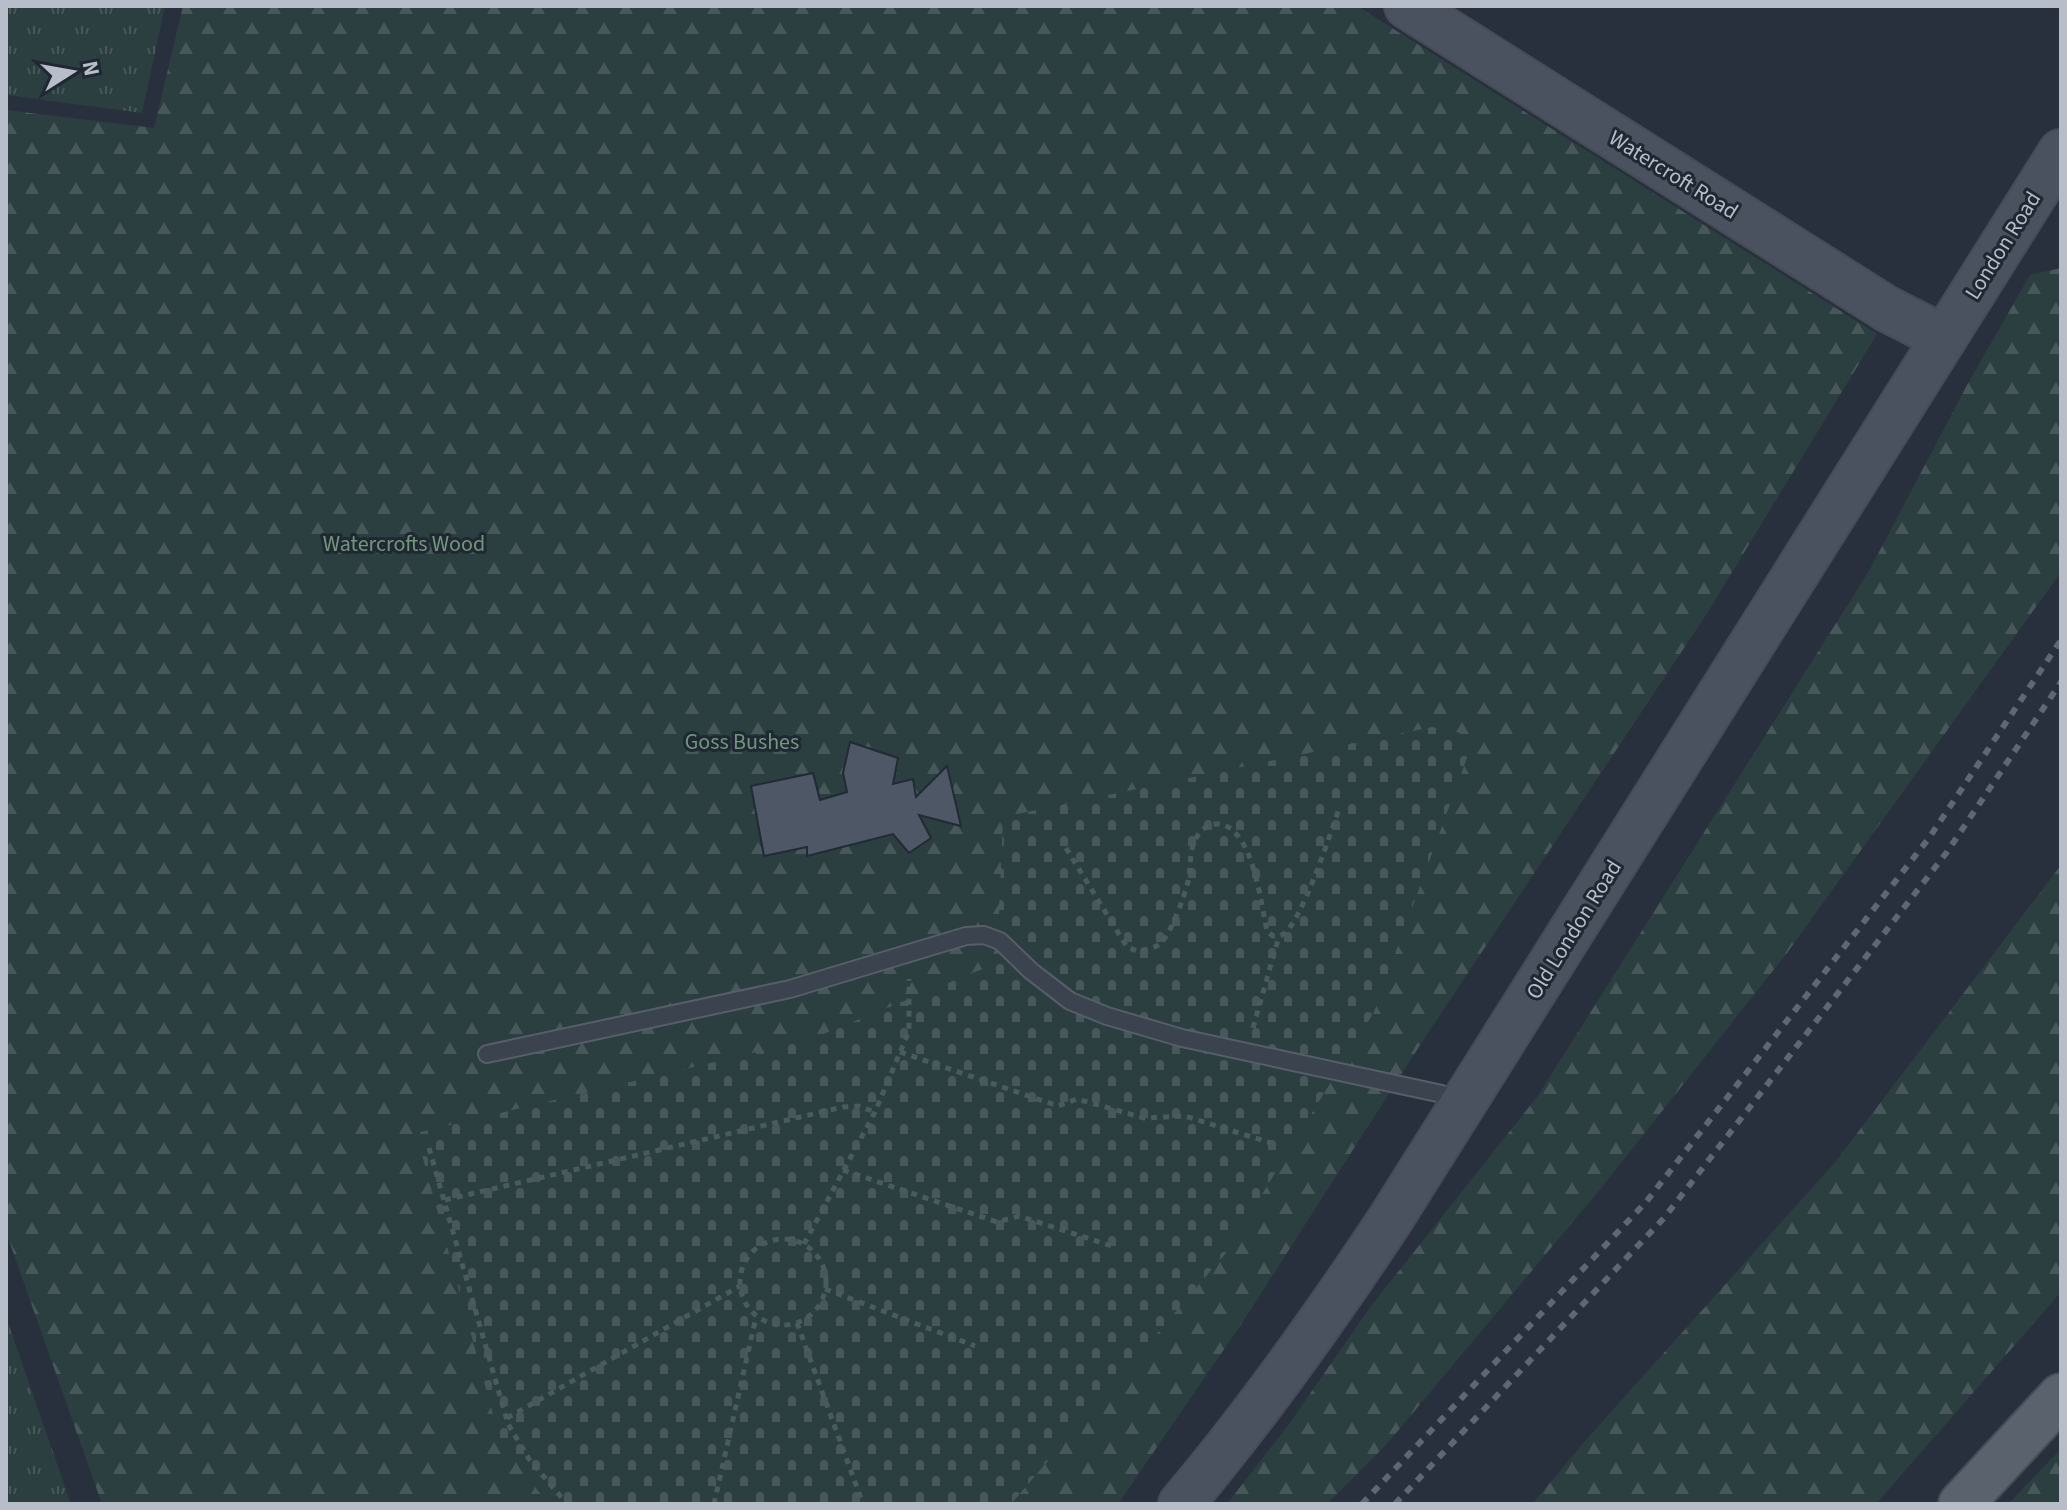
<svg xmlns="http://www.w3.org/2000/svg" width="2067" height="1510" viewBox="0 0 2067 1510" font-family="'Source Sans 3',sans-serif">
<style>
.grass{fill:url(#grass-tufts)}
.forest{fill:url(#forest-firs)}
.cemetery{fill:url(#cemetery-stones)}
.building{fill:#4e5766;stroke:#222a35;stroke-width:2}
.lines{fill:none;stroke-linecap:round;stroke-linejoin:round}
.lane-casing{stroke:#565e69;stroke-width:20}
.secondary-casing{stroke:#454c57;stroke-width:48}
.primary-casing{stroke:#454c57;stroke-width:48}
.path{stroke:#4a5b5e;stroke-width:5;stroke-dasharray:6 6;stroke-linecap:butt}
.lane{stroke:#3b434e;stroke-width:16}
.secondary{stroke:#4a5260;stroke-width:44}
.primary{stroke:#5a626e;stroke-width:44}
.rail{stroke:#5e6774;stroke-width:6;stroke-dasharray:8 8;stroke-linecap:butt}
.labels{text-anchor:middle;stroke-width:6;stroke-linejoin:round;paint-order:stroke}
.street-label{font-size:22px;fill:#b8bec9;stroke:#202833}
.park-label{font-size:22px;fill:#71977b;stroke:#202833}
</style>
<defs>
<pattern id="grass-tufts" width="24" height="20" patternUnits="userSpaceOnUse" patternTransform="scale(2)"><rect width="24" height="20" fill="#2b3e40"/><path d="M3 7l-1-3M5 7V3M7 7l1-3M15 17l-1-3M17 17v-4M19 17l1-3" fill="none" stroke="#48585a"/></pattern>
<pattern id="forest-firs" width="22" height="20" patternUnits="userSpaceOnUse" patternTransform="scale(2)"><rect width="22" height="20" fill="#2b3e40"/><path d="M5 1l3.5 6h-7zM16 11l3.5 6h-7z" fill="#48585a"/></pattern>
<pattern id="cemetery-stones" width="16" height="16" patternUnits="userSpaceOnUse" patternTransform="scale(2)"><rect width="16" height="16" fill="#2b3e40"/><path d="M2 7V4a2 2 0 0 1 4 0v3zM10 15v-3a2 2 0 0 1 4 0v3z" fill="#48585a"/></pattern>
</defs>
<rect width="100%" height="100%" fill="#28303e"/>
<g class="grass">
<polygon points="6,6 165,6 142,113 6,95"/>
<polygon points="6,1317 71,1504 6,1504"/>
</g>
<g class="forest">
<polygon points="183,6 1357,6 1877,334 1706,615 1424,1039 1242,1323 1118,1504 102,1504 6,1232 6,110 154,128"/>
<polygon points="2061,268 2061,572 1787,953 1602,1187 1386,1445 1327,1504 1227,1504 1289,1424 1371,1306 1537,1097 1869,571 1966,387 2030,275"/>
<polygon points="2061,865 2061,1292 1876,1504 1532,1504 1592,1433 1836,1161"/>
<polygon points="2061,1449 2061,1504 2008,1504"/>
</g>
<polygon class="cemetery" points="1432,727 1475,736 1374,1012 1226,1253 1011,1504 548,1504 500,1440 416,1133 811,1039 997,963 1003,817"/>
<polygon class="building" points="850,742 898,758 893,784 913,779 916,797 947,766 961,826 919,815 931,838 909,853 893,834 807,856 807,847 764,856 751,786 813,773 820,800 847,792 843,773"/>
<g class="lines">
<g class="lane-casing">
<polyline id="lane" points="487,1054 790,989 966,936 984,935 1000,941 1031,971 1070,1001 1107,1016 1182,1038 1442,1094 1461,1104"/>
</g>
<g class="secondary-casing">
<g id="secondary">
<polyline points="1407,6 1887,309 1944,338"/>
<path d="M1181 1504C1257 1414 1325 1318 1390 1220L2061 152"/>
</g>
</g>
<g class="primary-casing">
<polyline id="primary" points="1961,1504 2061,1396"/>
</g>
<g class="path">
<path d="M1066 848 1127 947 1137 951C1144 950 1153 949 1160 944 1171 934 1184 897 1188 882 1191 869 1189 852 1195 840 1200 830 1208 823 1219 824 1253 828 1261 904 1267 931L1273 936C1279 936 1279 937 1285 933 1304 915 1329 837 1339 809"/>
<polyline points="1253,1028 1279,936"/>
<polyline points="900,1052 1058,1106 1077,1099 1144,1118 1185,1116 1271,1143"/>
<polyline points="429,1148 508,1424 529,1459 567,1504"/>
<polyline points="843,1170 997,1222 1019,1216 1115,1247"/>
<polyline points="445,1200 843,1107 858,1106 875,1112"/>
<circle cx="783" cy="1282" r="43"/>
<polyline points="804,1244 875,1112 909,1031 909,979"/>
<polyline points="825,1289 975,1346"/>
<polyline points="797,1323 863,1504"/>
<polyline points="507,1418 740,1286"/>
<polyline points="714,1504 756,1317"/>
</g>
<use href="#lane" class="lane"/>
<use href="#secondary" class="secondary"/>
<use href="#primary" class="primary"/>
<g class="rail">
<polyline points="1362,1504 1646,1202 1929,838 2061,640"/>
<polyline points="1395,1504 1664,1218 1947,852 2061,682"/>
</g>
</g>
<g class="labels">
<g class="street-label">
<text transform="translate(1674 174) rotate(32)" y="8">Watercroft Road</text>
<text transform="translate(2002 245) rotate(-58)" y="8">London Road</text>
<text transform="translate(1573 929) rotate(-58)" y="8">Old London Road</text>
</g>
<g class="park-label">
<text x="404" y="551">Watercrofts Wood</text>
<text x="742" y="749">Goss Bushes</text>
</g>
</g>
<rect width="2067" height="1510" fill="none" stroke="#b8bec9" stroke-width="16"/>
<g transform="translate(72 72) rotate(79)" stroke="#202833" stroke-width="6" paint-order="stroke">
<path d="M0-6L14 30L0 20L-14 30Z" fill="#b8bec9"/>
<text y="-12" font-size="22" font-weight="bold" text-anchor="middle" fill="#b8bec9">N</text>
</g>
</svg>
